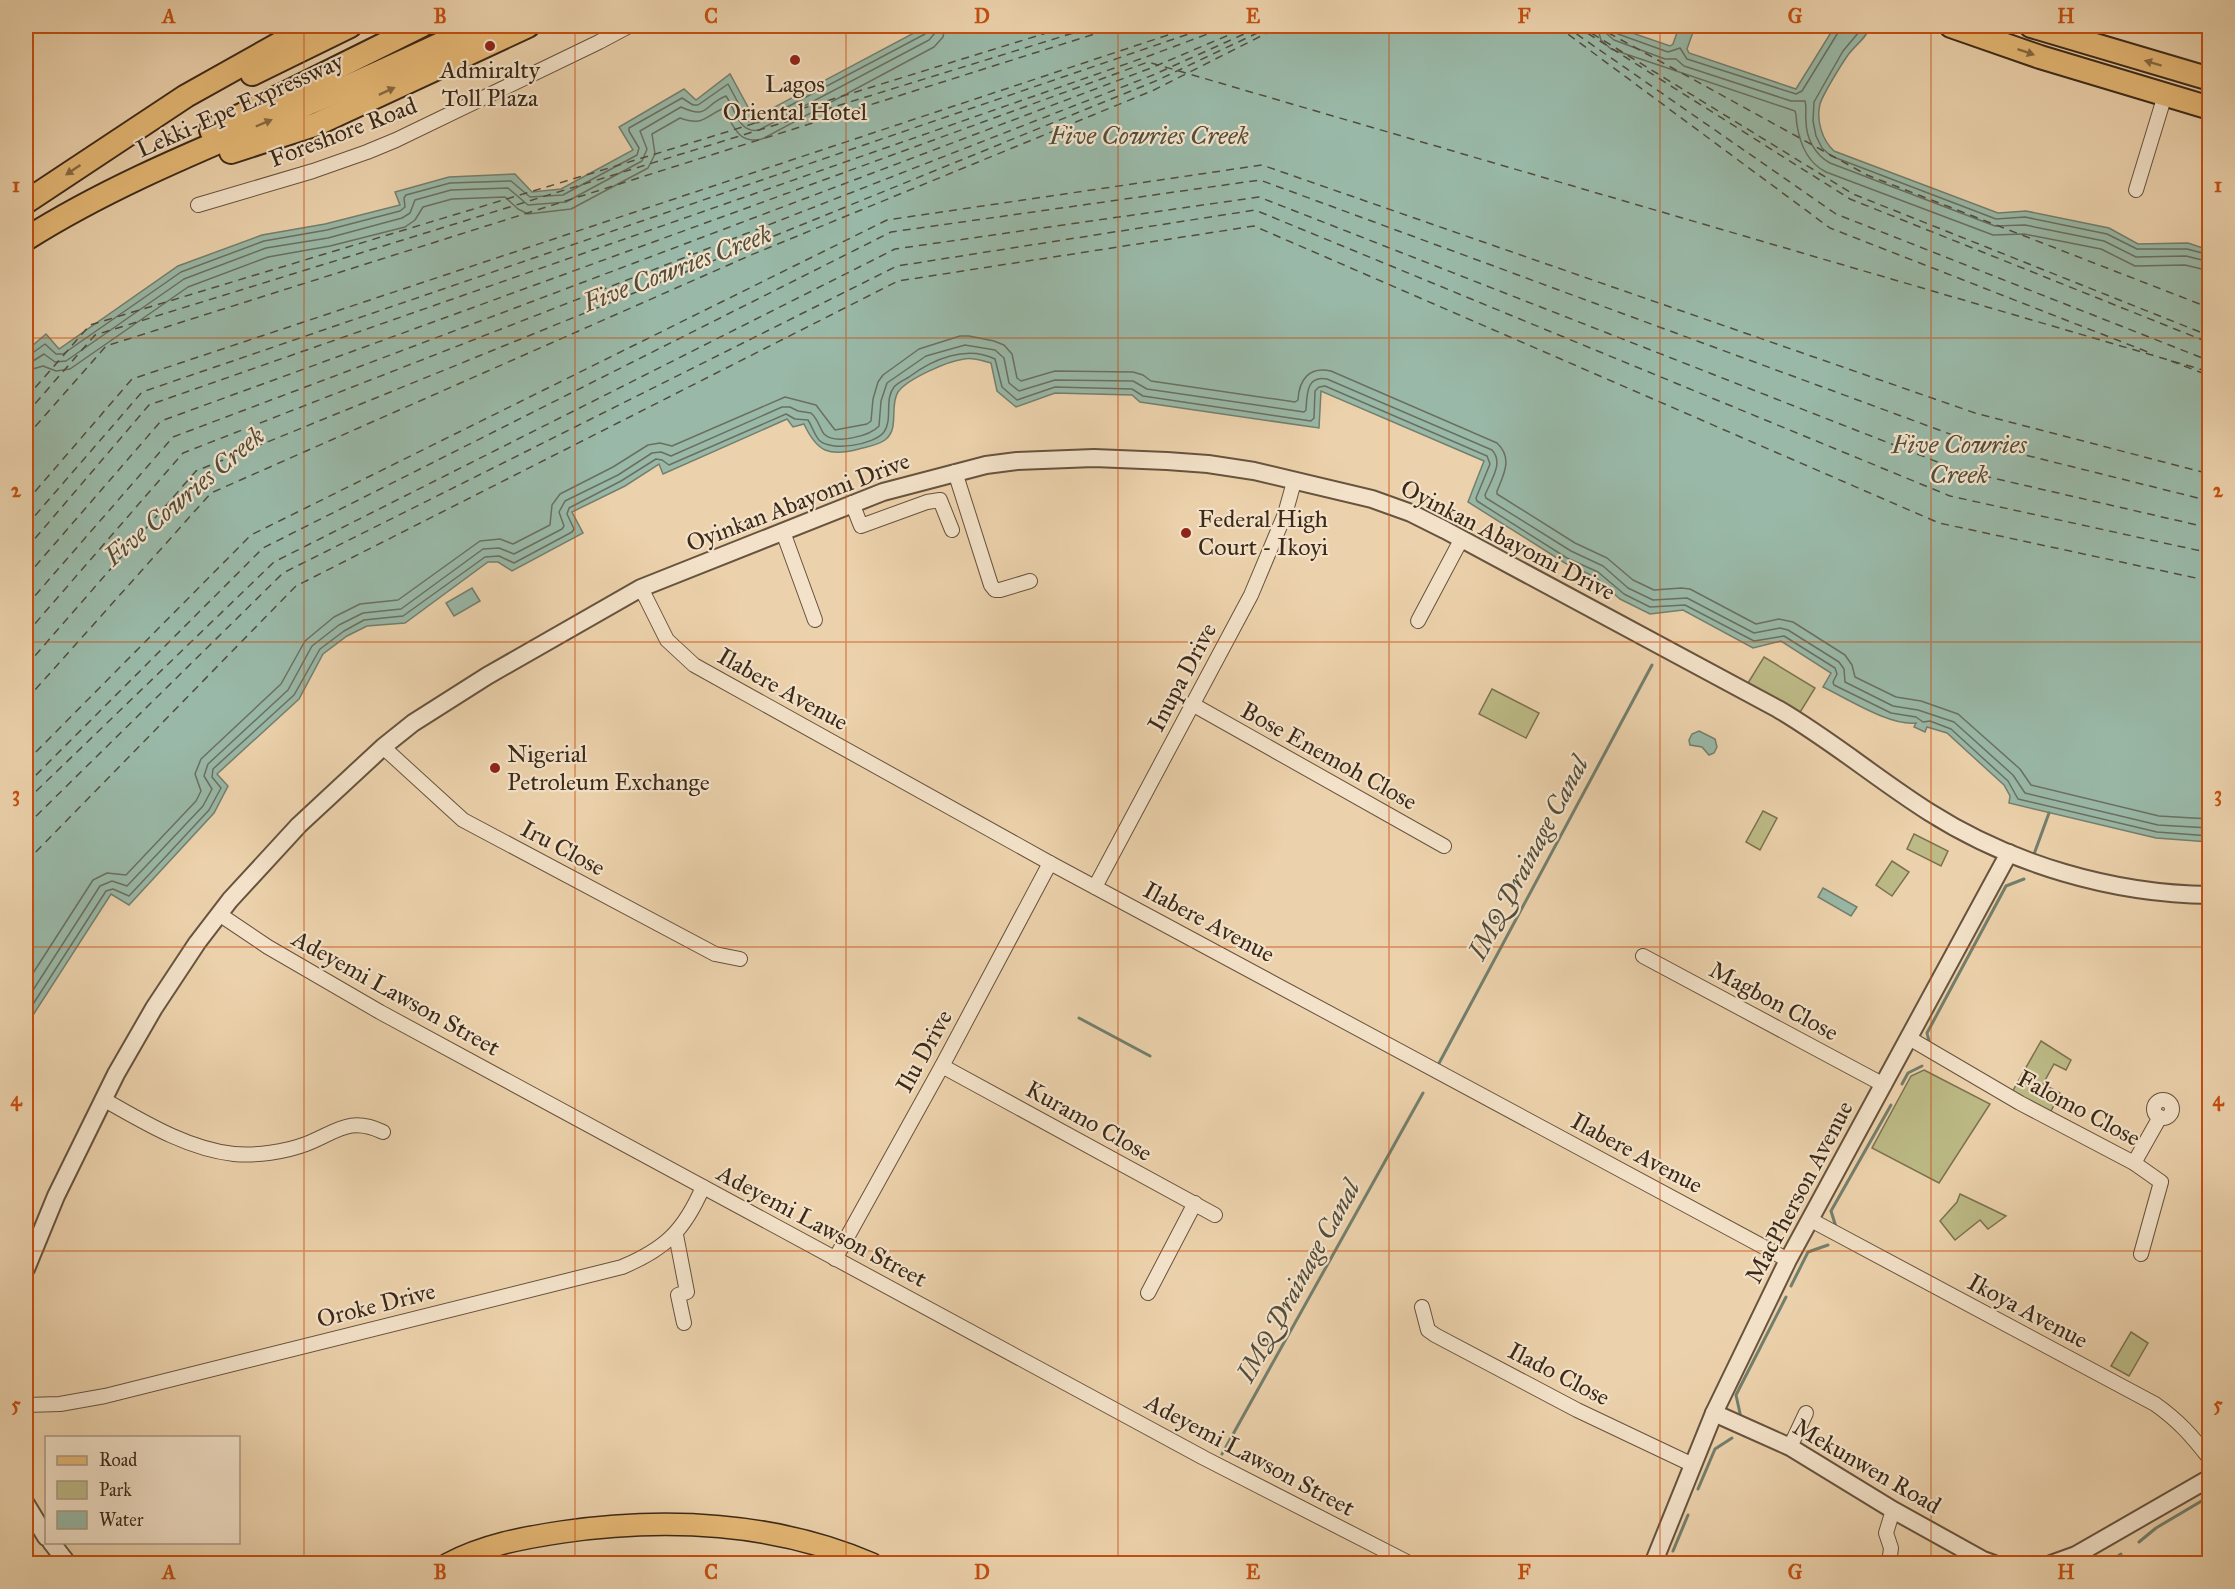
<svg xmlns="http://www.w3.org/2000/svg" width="2235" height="1589" viewBox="0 0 2235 1589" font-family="'IM FELL Great Primer',serif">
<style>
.green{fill:#bcba86;stroke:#7c7250;stroke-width:1.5}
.water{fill:#99b8a7;stroke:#737f6e;stroke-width:1.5}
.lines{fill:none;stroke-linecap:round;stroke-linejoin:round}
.shore{stroke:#6a7060;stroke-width:1.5}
.stream{stroke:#737f6e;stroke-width:3}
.ferry{stroke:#524d3c;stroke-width:1.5;stroke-dasharray:8 6;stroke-linecap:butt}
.minor-casing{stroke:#67533e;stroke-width:16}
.tertiary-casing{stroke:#67533e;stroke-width:20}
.primary-casing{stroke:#3b2919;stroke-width:24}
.trunk-casing{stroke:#3b2919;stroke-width:26}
.minor{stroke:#f3e2c9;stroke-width:14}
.tertiary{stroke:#f3e2c9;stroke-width:16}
.primary{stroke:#e6b976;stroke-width:21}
.trunk{stroke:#e6b976;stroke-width:22}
.oneway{fill:#886a43}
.grid{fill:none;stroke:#c54f0f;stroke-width:1.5;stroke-opacity:0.55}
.poi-dot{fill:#8f2418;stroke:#f3e2c9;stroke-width:2}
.labels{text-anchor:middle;stroke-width:4.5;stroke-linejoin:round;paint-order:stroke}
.poi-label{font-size:24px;fill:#3b2919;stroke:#f3e2c9}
.street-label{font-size:24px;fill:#3b2919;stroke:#f3e2c9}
.water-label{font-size:26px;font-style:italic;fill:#524d3c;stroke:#f3e2c9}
.neatline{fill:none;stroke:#c54f0f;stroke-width:2}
.grid-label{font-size:20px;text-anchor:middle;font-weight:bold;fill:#c54f0f}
</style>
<rect width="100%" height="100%" fill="#ecd2ac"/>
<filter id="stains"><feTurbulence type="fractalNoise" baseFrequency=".00333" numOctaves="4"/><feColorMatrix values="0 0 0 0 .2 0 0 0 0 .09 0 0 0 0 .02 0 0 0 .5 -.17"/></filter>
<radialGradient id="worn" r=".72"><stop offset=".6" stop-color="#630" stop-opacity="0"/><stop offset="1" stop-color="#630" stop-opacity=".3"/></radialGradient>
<g class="green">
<polygon points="1764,657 1815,688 1799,714 1748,683"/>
<polygon points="1492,689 1539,713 1526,738 1479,714"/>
<polygon points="1763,811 1777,818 1760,850 1746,842"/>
<polygon points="1914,834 1948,851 1941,866 1907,849"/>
<polygon points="1892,861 1909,872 1892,896 1876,885"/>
<polygon points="2041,1041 2071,1060 2066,1070 2054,1064 2043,1084 2060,1093 2049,1115 2011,1094"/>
<polygon points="1924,1070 1990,1104 1939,1183 1872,1148 1911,1076"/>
<polygon points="1960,1194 2006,1216 1988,1229 1980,1220 1955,1240 1940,1221 1957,1202"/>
<polygon points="2131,1332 2148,1343 2129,1376 2111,1366"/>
</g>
<g class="water">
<path d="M927 26H1612L1670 46 1673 44 1679 27 1693 32 1687 49 1689 53 1796 89 1835 26H1870C1867 38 1855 45 1848 55 1841 65 1823 94 1820 104 1816 120 1822 140 1834 151L1998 213 2026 211 2109 228 2138 244 2188 243 2209 250V842L2156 838 2009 803 2010 796 2004 785 1947 733 1927 727 1925 732 1914 727 1916 723C1890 726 1848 699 1823 687L1831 673 1781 641 1753 648 1683 610 1650 614 1620 599 1595 577 1565 563 1468 502 1484 461 1321 391 1319 428 1140 402 1132 395 1055 393 1016 407 997 391 991 363C983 361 972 357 964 359 948 361 907 379 898 392 889 406 900 429 885 440 878 445 867 447 859 449 829 457 817 452 804 424L793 427 787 419 663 474 659 464 625 486 572 512 583 533 512 571 498 562H488L405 623 367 626 347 636 323 654 299 699 217 774 228 786 214 813 129 905 111 894 26 1026V351L46 334 59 349 178 266 262 235 325 224 400 205 395 192 449 177 515 174 532 192 561 189 633 150 619 127 684 89 696 100 730 74 754 118Z"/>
<polygon points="472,588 480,601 454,616 446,603"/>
<polygon points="1699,731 1715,739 1717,747 1714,753 1709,755 1702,747 1690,745 1689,740 1692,734"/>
<polygon points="1823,888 1857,907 1851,916 1818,897"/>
</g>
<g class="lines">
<g class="shore">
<path d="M1597 26 1601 40 1611 49 1795 111C1797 116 1796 120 1797 125 1800 144 1808 163 1826 172L1993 235 2024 234 2101 249 2135 266 2185 265 2210 271"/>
<path d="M1606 26 1607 34 1614 40 1665 59H1676L1684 66 1791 101H1805C1807 107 1805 114 1806 121 1806 138 1815 155 1830 163L1995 226 2025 225 2104 241 2136 257 2186 256 2210 262"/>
<polyline points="1613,26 1614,30 1618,34 1668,52 1680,48 1687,59 1796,94 1802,91 1839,31 1840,26"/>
<polyline points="1864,26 1843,51 1814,102 1813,121 1816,136 1822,148 1831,156 1996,219 2025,217 2107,234 2137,249 2187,249 2210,255"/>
<polyline points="26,355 31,354 45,344 56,354 63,354 181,272 264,241 327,230 400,211 405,207 404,198 406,195 450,183 511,181 530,197 563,195 637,155 639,148 629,131 629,128 682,98 693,105 698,105 728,84 748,121 757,123 925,34 929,26"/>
<path d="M26 362 33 361 44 354 55 362 66 361 184 279 266 248 328 238 402 218 410 213 415 200 451 190 508 188 528 205 566 202 642 161 647 149 640 131 681 107C709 120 703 105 726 96 735 109 739 134 759 130L929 40 935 33 936 26"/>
<path d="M26 371 43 366 56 371 70 369 188 287 268 257 330 246 405 227 415 220 423 207 452 199 505 197 518 209 528 214 571 209 648 168 655 154 652 134 680 118C703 126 703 118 722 109 735 124 736 145 762 139L934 47 943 37 945 26"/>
<path d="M26 984 93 880 107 873 126 875 196 801 201 791 195 774 201 759 281 684 305 641 334 617 360 604 398 600 480 541 500 539 513 544 550 525 552 505 560 494 613 467 648 445 660 443 672 446 785 397 816 405 835 430 867 424 871 421 873 399 878 382 883 375 919 349 960 336H969L994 341 1004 345 1012 354 1017 378 1021 381 1055 371 1133 372 1143 375 1151 381 1295 402 1298 400C1299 380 1309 366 1331 371L1497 443C1513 458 1504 474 1497 491V494L1575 543 1607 558 1633 580 1654 590 1681 588 1690 589 1756 624 1779 619 1793 622 1845 655 1852 665 1855 677 1896 697 1921 701 1958 714 2020 769 2031 785 2159 816 2210 819"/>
<path d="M26 1001 100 886 112 881 127 886 203 806 212 789 204 776 208 764 288 690 312 646 339 625 363 613 401 609 483 549 499 548 514 554 562 529 564 526 559 512 565 501 618 475 652 453 661 452 671 456 782 407H790L798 411 811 413C818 419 819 427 824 434 835 445 870 436 879 426L881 401 887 383 926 356 965 345 995 350 1004 358 1009 383 1019 391 1055 380 1133 381 1147 389 1304 412 1306 410C1307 395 1306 375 1327 379L1492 450C1504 463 1491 480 1485 495L1486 498 1571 551 1603 566 1628 588 1653 600 1687 598 1754 633 1780 628 1788 630 1839 662 1844 669 1845 682 1893 706 1918 710 1954 722 2013 775 2025 793 2158 825 2210 828"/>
<path d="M26 1015 106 891 113 889 129 896 209 810 221 788 212 777 213 769 294 695 320 649 344 631 364 620 403 616 485 557 499 556 514 563 572 532 574 529 567 514 569 508 621 481 656 459 662 460 669 465 786 414 795 419 808 420C812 426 814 434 819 440 831 452 874 445 884 432 893 419 884 400 894 387 897 383 904 380 909 377 933 359 966 345 995 359L1002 387 1017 400 1055 387 1132 389 1143 396 1311 421 1314 418 1315 391 1319 387 1325 386 1487 456 1490 464 1476 498 1477 501 1567 558 1598 572 1624 594 1650 607 1685 605 1754 641 1784 636 1835 668 1837 674 1833 682 1834 685 1891 713 1916 717 1923 722 1930 721 1951 729 2008 781 2018 799 2157 832 2210 836"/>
</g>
<g class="stream">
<polyline points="2033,857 2049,813"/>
<polyline points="1079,1018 1150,1056"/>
<polyline points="1930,1045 1927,1033 2006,886 2024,879"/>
<polyline points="1437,1067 1652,665"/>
<polyline points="1902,1084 1908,1073 1922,1066"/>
<polyline points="1836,1227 1831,1211 1891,1105"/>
<polyline points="1791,1286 1808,1252 1828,1245"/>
<polyline points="1741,1418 1736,1395 1786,1297"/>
<polyline points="1222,1454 1423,1093"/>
<polyline points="1698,1489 1715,1449 1732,1438"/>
<polyline points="2139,1542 2156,1528 2210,1496"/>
<polyline points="1673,1551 1688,1515"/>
<polyline points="2107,1564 2121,1554"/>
</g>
<g class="ferry">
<polyline points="1557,26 1830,228 2153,354"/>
<polyline points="1565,26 1836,214 2210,361"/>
<polyline points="1576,26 1850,199 2210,343"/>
<polyline points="1580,26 1853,194 2210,336"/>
<polyline points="1596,26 1867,175 2210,308"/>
<polyline points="2171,361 2210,376"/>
<polyline points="26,398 90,325 652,155 1069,26"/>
<polyline points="26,414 95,335 1096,26"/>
<polyline points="26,437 106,346 1120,26"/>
<polyline points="26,502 132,379 1195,26"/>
<polyline points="26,526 142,392 1212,26"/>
<polyline points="26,549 149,405 1146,57 1229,26"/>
<polyline points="26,577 161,421 1148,62 2210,372"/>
<polyline points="26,606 173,437 1151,68 1250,26"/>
<polyline points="26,634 183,453 1153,75 1262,26"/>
<polyline points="26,666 196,471 1158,80 1272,26"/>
<polyline points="26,700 211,493 751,255 1154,90 1281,26"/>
<polyline points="26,762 251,535 887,220 1262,165 1975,413 2210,474"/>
<polyline points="26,785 263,548 891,232 1260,180 1969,441 2210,501"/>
<polyline points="26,801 274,562 895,249 1259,197 1958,470 2210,528"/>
<polyline points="26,826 283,573 897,266 1255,210 1950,496 2210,553"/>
<polyline points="26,862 296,586 898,281 1254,226 1939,523 2210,581"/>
</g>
<g class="minor-casing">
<g id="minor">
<polyline points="2136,190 2165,95"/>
<polyline points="198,205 313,171 367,152 396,140 599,42 629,26"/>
<polyline points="955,472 991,585 995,590 1000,590 1030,581"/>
<polyline points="852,503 861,526 927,502 940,500 952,530"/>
<polyline points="783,532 815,620"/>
<polyline points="641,588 667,640 694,665 1050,863 1788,1260"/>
<polyline points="1418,621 1461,540"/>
<polyline points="1192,704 1444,846"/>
<polyline points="383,747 463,820 715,954 740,959"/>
<polyline points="1095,887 1251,595 1285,514 1294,482"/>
<polyline points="219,914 268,947 380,1012 1204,1458 1411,1564"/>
<polyline points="1643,956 1884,1085"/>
<polyline points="1909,1038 2020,1103 2134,1163 2161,1182 2141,1254"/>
<polyline points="942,1066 1215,1215"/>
<path d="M103 1099C142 1121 187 1149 234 1154 256 1156 285 1152 306 1144 337 1132 349 1116 383 1132"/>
<circle cx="2163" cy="1109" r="9"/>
<polyline points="2134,1163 2160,1117"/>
<path d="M1811 1220 2155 1404C2179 1421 2192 1436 2210 1459"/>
<polyline points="676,1235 687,1292 678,1295 684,1323"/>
<polyline points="835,1259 942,1066 1050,863"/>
<polyline points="1148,1293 1195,1203"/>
<polyline points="1422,1307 1428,1330 1435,1335 1577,1410 1693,1465"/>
<path d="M26 1405 60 1404 105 1396 622 1267C665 1249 684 1231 703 1187"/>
<polyline points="1790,1447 1806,1413"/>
<polyline points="1889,1564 1891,1548 1886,1533 1893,1510"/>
</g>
</g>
<g class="tertiary-casing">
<g id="tertiary">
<path d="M26 1269 56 1196 116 1074 154 1008 197 943 230 900 299 825 383 747 413 723 487 676 641 588 883 492 986 465 1017 461 1094 458 1167 461 1208 464 1254 471 1372 499 1411 513 1445 530 1778 709C1831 740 1877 779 1929 812 2011 864 2112 894 2210 895"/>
<polyline points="1714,1413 1790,1447 1893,1510 1983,1560 1994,1564"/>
<polyline points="26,1504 46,1537"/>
<polyline points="51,1542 68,1564"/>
<polyline points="1653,1564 1714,1413 1788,1260 2009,853"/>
<polyline points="2051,1564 2076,1555 2210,1478"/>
</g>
</g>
<g class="primary-casing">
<path id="primary" d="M448 1564C484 1545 522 1538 562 1532 665 1517 775 1522 872 1564"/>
</g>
<g class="trunk-casing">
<g id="trunk">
<polyline points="1951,26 2040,57 2210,108"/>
<polyline points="2031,26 2210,79"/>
<polyline points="252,74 350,26"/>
<polyline points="211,130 421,26"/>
<polyline points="231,152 317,124 528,26"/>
<polyline points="26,202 186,96 311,26"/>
<path d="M26 239C113 184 210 146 305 105 364 80 422 53 479 26"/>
</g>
</g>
<use href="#minor" class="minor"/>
<use href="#tertiary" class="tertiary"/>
<use href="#primary" class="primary"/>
<use href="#trunk" class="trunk"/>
</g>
<defs><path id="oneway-solid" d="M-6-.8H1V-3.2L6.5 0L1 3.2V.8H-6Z" transform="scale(1.5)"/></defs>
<g class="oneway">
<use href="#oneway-solid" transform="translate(2026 52) rotate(19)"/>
<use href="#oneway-solid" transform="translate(2153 63) rotate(-163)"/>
<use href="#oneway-solid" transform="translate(387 91) rotate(-25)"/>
<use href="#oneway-solid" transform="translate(264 123) rotate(-23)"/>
<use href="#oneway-solid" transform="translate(73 170) rotate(146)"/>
</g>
<path class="grid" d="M304 26V1564M575 26V1564M846 26V1564M1118 26V1564M1389 26V1564M1660 26V1564M1931 26V1564M26 338H2210M26 642H2210M26 947H2210M26 1251H2210"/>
<g class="poi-dot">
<circle cx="490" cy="46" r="6"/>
<circle cx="795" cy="60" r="6"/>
<circle cx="1186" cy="533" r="6"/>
<circle cx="495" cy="768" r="6"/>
</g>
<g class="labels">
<g class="poi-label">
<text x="490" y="78">Admiralty<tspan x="490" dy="28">Toll Plaza</tspan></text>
<text x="795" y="92">Lagos<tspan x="795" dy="28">Oriental Hotel</tspan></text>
<text x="1198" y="527" text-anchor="start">Federal High<tspan x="1198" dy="28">Court - Ikoyi</tspan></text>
<text x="507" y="762" text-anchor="start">Nigerial<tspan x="507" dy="28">Petroleum Exchange</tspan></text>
</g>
<g class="street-label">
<text transform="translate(240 105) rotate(-24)" y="8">Lekki-Epe Expressway</text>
<text transform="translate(343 132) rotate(-21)" y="8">Foreshore Road</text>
<text transform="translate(798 502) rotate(-21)" y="8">Oyinkan Abayomi Drive</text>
<text transform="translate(1508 540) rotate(27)" y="8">Oyinkan Abayomi Drive</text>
<text transform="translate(1182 677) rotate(-62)" y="8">Inupa Drive</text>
<text transform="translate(783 689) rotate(29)" y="8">Ilabere Avenue</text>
<text transform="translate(1329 756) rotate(29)" y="8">Bose Enemoh Close</text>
<text transform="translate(563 848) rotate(28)" y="8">Iru Close</text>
<text transform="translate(1209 922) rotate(28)" y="8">Ilabere Avenue</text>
<text transform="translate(396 993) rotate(29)" y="8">Adeyemi Lawson Street</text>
<text transform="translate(1774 1001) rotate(28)" y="8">Magbon Close</text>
<text transform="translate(924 1051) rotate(-61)" y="8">Ilu Drive</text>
<text transform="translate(2079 1108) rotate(28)" y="8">Falomo Close</text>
<text transform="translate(1089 1121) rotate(29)" y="8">Kuramo Close</text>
<text transform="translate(1637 1153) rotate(28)" y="8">Ilabere Avenue</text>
<text transform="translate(1799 1192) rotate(-62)" y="8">MacPherson Avenue</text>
<text transform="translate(822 1226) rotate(28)" y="8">Adeyemi Lawson Street</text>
<text transform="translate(376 1305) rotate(-14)" y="8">Oroke Drive</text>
<text transform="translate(2028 1311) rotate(28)" y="8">Ikoya Avenue</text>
<text transform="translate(1559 1374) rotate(27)" y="8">Ilado Close</text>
<text transform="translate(1250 1455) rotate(28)" y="8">Adeyemi Lawson Street</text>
<text transform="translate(1867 1466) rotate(30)" y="8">Mekunwen Road</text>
</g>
<g class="water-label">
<text x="1149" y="144">Five Cowries Creek</text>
<text transform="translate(677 268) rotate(-21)" y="9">Five Cowries Creek</text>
<text x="1959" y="453">Five Cowries<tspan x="1959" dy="30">Creek</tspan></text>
<text transform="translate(184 496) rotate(-40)" y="9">Five Cowries Creek</text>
<text transform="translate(1528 858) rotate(-62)" y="9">IMQ Drainage Canal</text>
<text transform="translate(1298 1281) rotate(-61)" y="9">IMQ Drainage Canal</text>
</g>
</g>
<rect width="2235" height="1589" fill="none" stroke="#ecd2ac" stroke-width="66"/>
<rect x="45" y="1436" width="195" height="108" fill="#f3e2c9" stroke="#a99883" stroke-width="1.5"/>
<rect x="57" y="1456" width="30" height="9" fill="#e6b976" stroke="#a99883" stroke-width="1.5"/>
<text x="99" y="1466" font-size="18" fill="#3b2919">Road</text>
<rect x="57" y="1481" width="30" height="18" fill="#bcba86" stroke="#a99883" stroke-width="1.5"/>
<text x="99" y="1496" font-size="18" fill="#3b2919">Park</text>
<rect x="57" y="1511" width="30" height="18" fill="#99b8a7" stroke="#a99883" stroke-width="1.5"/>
<text x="99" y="1526" font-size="18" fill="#3b2919">Water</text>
<rect x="33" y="33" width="2169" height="1523" class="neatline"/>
<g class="grid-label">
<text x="169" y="23">A</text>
<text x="440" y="23">B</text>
<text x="711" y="23">C</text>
<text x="982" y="23">D</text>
<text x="1253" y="23">E</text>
<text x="1524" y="23">F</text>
<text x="1795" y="23">G</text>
<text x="2066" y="23">H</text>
<text x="16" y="192">1</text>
<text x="2218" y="192">1</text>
<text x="16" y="497">2</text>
<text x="2218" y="497">2</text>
<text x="16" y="801">3</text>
<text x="2218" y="801">3</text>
<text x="16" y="1106">4</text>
<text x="2218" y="1106">4</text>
<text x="16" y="1411">5</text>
<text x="2218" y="1411">5</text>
<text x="169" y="1579">A</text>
<text x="440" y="1579">B</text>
<text x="711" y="1579">C</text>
<text x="982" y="1579">D</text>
<text x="1253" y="1579">E</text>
<text x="1524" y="1579">F</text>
<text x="1795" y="1579">G</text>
<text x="2066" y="1579">H</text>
</g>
<rect width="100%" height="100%" filter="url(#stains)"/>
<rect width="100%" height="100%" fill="url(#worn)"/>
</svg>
